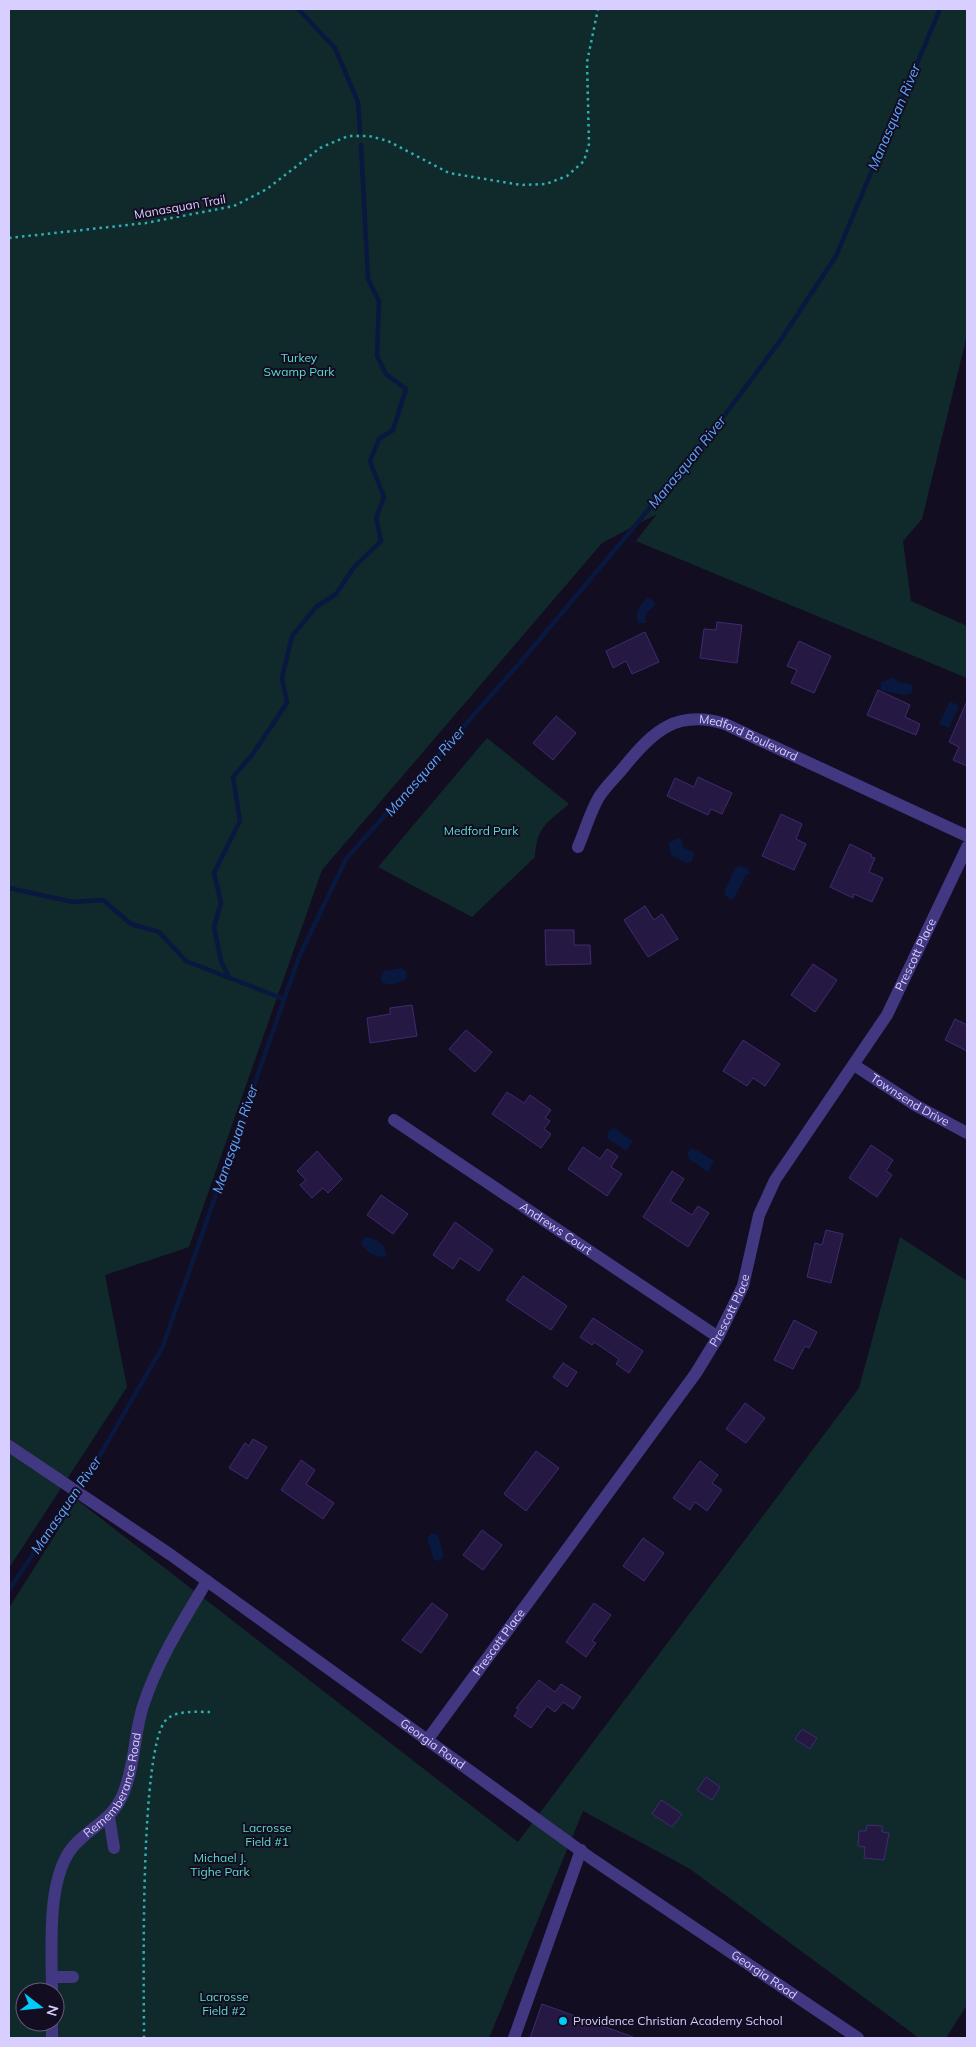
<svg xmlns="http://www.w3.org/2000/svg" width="976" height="2047" viewBox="0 0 976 2047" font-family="Mulish,sans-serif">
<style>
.green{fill:#102a2c;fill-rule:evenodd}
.water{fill:#09183f}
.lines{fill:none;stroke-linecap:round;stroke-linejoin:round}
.stream{stroke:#09183f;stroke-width:4.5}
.building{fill:#251943;stroke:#3e2b6f}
.path{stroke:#2eb0b3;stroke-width:2.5;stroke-dasharray:2.5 4;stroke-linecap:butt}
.minor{stroke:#413881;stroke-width:12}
.poi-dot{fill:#00cbf9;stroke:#130d22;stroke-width:2}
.labels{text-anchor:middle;stroke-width:4;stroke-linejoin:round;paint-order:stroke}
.street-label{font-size:12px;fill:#d8ceff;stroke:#130d22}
.park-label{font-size:12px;fill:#5adfc9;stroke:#130d22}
.poi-label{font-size:12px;fill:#d8ceff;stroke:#130d22;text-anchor:start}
.water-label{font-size:14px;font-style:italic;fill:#5ca6ff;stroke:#130d22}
</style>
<rect width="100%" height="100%" fill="#130d22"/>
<g class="green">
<polygon points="9,9 967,9 967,335 922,519 903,541 911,601 967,626 967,678 636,541 657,514 602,543 322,870 189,1247 105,1275 127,1387 9,1568"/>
<path d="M487 738 569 804C548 822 536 827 535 857L472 917 378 867Z"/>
<path d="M900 1237 967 1281V2005L946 2038H919L690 1869 583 1811 489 2038H9V1608L77 1500 518 1842 859 1388ZM25 1992H55V2022H25Z"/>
</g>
<g class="water">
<path d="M647 598 653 600 655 605 645 615 646 623H638C635 613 639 606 647 598Z"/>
<polygon points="893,678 899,682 911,684 913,689 911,694 904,695 881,690 881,682"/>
<polygon points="950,701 959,706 949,728 939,724"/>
<polygon points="678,838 682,839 683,847 694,853 691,862 686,863 671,855 669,843"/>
<polygon points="740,866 748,868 750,873 746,875 734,898 729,899 724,894 725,890 735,868"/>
<path d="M402 968 406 971 407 978C401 984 388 986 382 982L381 975 384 971Z"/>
<polygon points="614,1128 633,1141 626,1151 607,1138 608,1132"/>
<polygon points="690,1149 697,1150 714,1161 708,1172 689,1159 687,1154"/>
<path d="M365 1237C376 1238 386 1244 386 1256 376 1259 366 1252 361 1243Z"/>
<polygon points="432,1533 438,1535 444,1556 440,1561 434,1560 427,1538"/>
</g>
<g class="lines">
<g class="stream">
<polyline points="298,9 335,48 358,102 360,132"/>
<polyline points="9,888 73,902 103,900 131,924 159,932 186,961 284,999"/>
<polyline points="229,977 221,961 214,927 221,903 214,873 240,821 233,777 252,755 287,703 282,678 292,636 316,607 336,594 354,567 381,541 376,518 384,497 370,461 379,439 393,430 406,389 386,374 377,356 379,301 368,279 361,145"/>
<polyline points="9,1590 103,1450 163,1346 299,957 346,859 519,664 697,452 780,341 836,256 940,9"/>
</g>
</g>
<g class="building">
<polygon points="717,622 742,625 737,663 700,658 704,629 716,630"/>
<polygon points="645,632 659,662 632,674 626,661 613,668 606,651"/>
<polygon points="799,641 831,656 814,693 791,683 797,670 787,666"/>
<polygon points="878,690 910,705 905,717 920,724 916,735 867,715"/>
<polygon points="967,701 967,766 953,760 959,747 949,742"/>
<polygon points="556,716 576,733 553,760 533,743"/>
<polygon points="698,777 732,793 722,814 711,809 708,815 667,796 675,778 694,787"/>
<polygon points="781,814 802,824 796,839 806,844 794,870 762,856"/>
<polygon points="850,844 872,855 871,857 875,858 869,872 883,878 872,902 854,894 853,898 830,887"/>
<polygon points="645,906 654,920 662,914 678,939 648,957 624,920"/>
<polygon points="545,930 574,930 574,945 590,945 591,964 546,965"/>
<polygon points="813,964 837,980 815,1012 791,995"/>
<polygon points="412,1005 417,1036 370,1043 367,1018 390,1014 390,1008"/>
<polygon points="955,1019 967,1025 967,1051 945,1040"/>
<polygon points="466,1030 492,1052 475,1072 449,1049"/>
<polygon points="743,1040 780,1064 765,1086 753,1078 747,1086 723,1071"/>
<polygon points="507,1092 524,1103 530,1095 551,1110 545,1118 550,1121 544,1129 551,1134 541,1148 492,1114"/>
<polygon points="871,1145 893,1160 886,1171 892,1175 877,1197 849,1178"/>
<polygon points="583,1147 600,1159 607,1149 618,1156 611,1167 622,1174 607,1196 568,1169"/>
<polygon points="317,1151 342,1179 328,1193 323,1188 312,1198 300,1185 306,1180 297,1171"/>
<polygon points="672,1171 684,1179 670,1201 692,1215 698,1206 709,1213 688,1247 643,1217"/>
<polygon points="381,1195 408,1214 393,1234 367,1215"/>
<polygon points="455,1222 493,1250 479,1271 460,1258 453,1269 433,1255"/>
<polygon points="826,1230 843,1234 831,1283 807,1277 815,1243 822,1245"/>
<polygon points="523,1276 567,1306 551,1330 506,1300"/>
<polygon points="593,1318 643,1351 629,1373 616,1364 619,1359 594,1342 592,1345 580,1337"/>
<polygon points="794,1320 817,1332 809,1348 805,1346 793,1369 774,1360"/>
<polygon points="563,1363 577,1372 567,1387 553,1377"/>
<polygon points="745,1403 765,1418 746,1443 726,1429"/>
<polygon points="253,1439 267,1447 247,1479 229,1468 245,1443 249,1446"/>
<polygon points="536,1451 559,1468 526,1511 504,1494"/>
<polygon points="301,1460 315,1470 306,1484 334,1503 323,1519 281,1490"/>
<polygon points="700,1461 718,1475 712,1483 722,1490 707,1511 695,1502 690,1510 673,1498"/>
<polygon points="482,1530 502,1545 483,1570 463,1555"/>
<polygon points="643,1538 664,1553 644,1581 623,1566"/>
<polygon points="432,1603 448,1615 421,1653 402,1640"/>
<polygon points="594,1603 611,1615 592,1641 596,1643 586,1657 566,1642"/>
<polygon points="539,1680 555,1692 561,1684 581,1697 573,1709 563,1702 555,1712 547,1706 531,1728 514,1716 519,1709 516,1708"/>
<polygon points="802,1729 817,1738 810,1749 795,1739"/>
<polygon points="706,1777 720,1787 712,1800 697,1790"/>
<polygon points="661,1800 682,1814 672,1827 652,1814"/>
<polygon points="867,1825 882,1826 882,1832 889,1833 884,1860 864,1858 865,1847 858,1846 859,1831 866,1831"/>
<polygon points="542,2004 633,2037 633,2038 530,2038"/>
</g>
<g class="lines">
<g class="path">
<polyline points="9,238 146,223 234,206 267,189 320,148 348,136 369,136 388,141 449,173 521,185 546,184 567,176 584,161 589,144 587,62 598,9"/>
<path d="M144 2038C144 1990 139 1743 167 1719 177 1710 198 1712 211 1712"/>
</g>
<g class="minor">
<path id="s1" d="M578 847C585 831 590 812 599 797 606 786 616 777 624 767 653 731 677 709 725 724L967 836"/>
<path id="s2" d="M854 1065 915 1105 967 1133"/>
<path id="s3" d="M394 1120 718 1337"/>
<path id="s4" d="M9 1446 171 1555 592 1859 858 2038"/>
<path id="s5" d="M428 1739 696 1373 718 1337 743 1286 759 1215 775 1180 887 1015 967 847"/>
<polyline points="109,1817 114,1848"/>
<polyline points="52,1977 73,1977"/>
<path id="s6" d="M52 1992C52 1951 46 1881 72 1848 89 1827 112 1821 123 1794 135 1766 134 1734 143 1706 158 1660 183 1621 207 1581"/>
<polyline points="52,2022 52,2038"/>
<polyline points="514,2038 581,1850"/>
</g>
</g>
<circle class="poi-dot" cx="563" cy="2021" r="5"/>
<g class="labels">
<g class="street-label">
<text transform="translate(180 207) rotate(-10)" y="4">Manasquan Trail</text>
<text dy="4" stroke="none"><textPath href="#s1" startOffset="239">Medford Boulevard</textPath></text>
<text dy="4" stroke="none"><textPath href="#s5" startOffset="930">Prescott Place</textPath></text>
<text dy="4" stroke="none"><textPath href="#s2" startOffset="66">Townsend Drive</textPath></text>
<text dy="4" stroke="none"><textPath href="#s3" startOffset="195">Andrews Court</textPath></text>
<text dy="4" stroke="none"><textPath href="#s5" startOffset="525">Prescott Place</textPath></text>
<text dy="4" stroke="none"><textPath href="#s5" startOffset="120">Prescott Place</textPath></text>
<text dy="4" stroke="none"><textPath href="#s4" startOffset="518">Georgia Road</textPath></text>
<text dy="4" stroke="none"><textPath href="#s6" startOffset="226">Rememberance Road</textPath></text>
<text dy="4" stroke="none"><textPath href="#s4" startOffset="922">Georgia Road</textPath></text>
</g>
<g class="park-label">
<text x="299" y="362">Turkey<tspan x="299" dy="14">Swamp Park</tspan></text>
<text x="481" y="835">Medford Park</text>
<text x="267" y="1832">Lacrosse<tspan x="267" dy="14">Field #1</tspan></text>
<text x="220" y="1862">Michael J.<tspan x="220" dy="14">Tighe Park</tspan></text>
<text x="224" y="2001">Lacrosse<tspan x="224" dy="14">Field #2</tspan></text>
</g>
<g class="poi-label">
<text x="573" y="2025">Providence Christian Academy School</text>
</g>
<g class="water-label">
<text transform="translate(894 117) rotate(-67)" y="5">Manasquan River</text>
<text transform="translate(687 462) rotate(-51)" y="5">Manasquan River</text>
<text transform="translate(425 771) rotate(-49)" y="5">Manasquan River</text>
<text transform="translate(235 1139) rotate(-71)" y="5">Manasquan River</text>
<text transform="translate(66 1505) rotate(-56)" y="5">Manasquan River</text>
</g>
</g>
<rect width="976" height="2047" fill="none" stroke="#d8ceff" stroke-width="20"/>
<g transform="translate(40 2007) rotate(106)"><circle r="24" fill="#130d22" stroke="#625a7a"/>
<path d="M0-4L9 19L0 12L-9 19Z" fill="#00cbf9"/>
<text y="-8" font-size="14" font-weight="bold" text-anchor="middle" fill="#d8ceff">N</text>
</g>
</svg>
